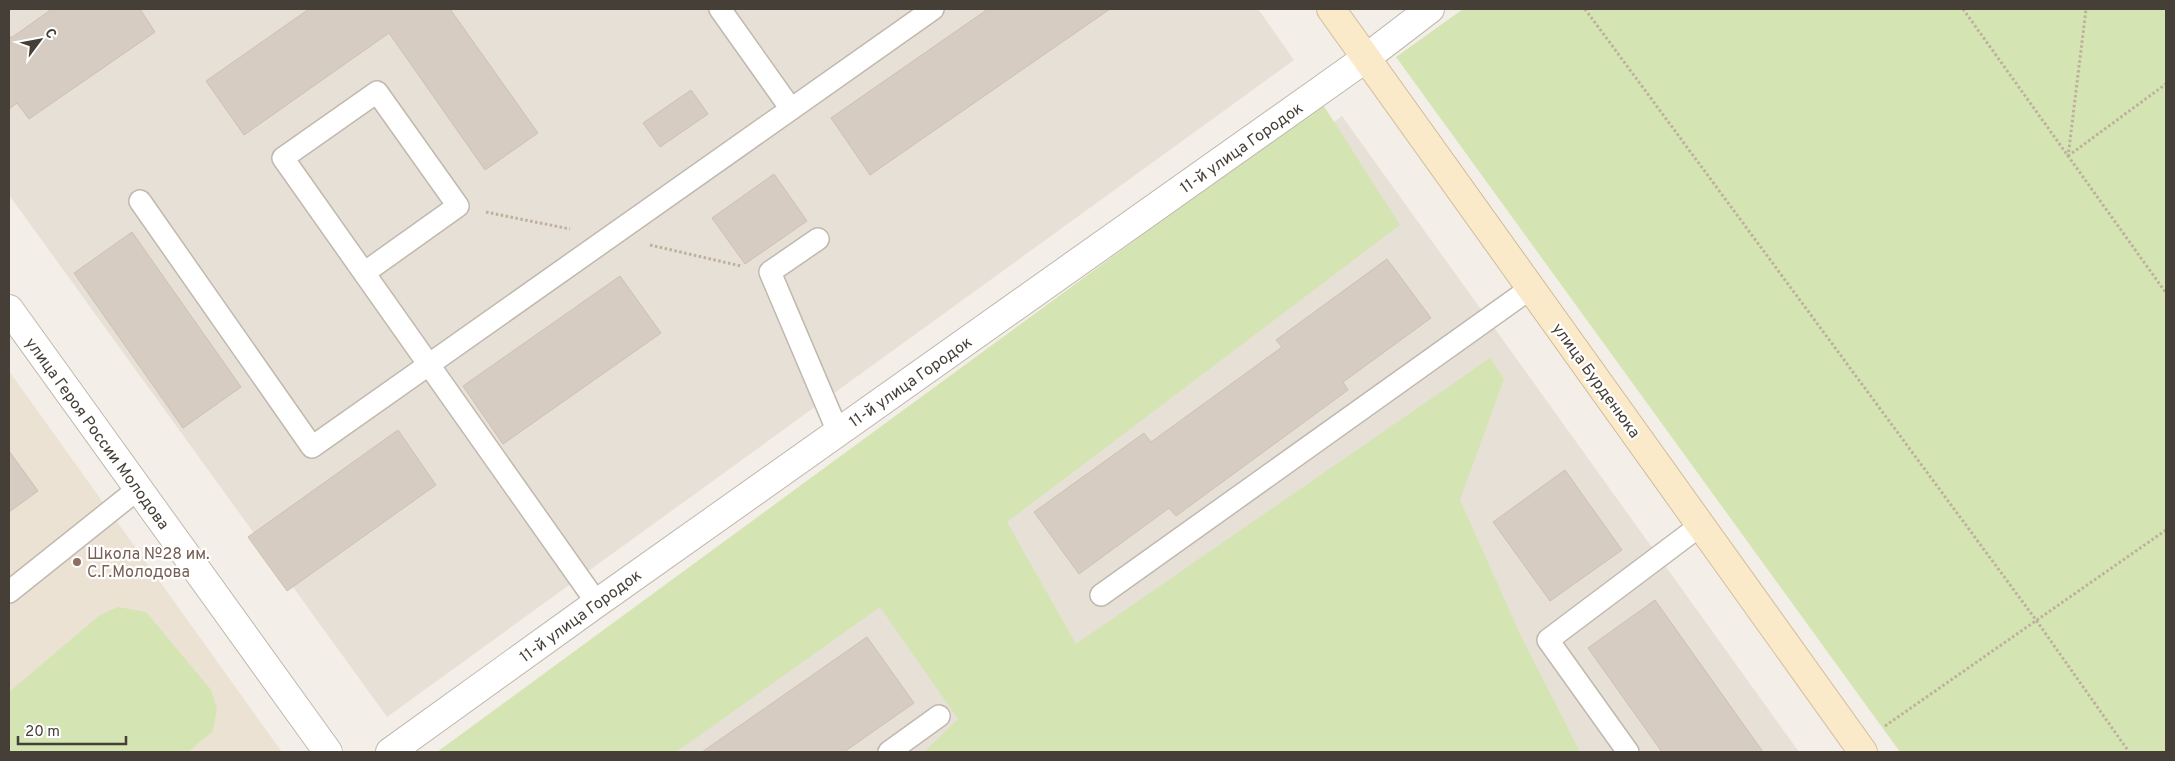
<svg xmlns="http://www.w3.org/2000/svg" width="2175" height="761" viewBox="0 0 2175 761" font-family="Overpass,sans-serif">
<style>
.residential{fill:#e7e0d6}
.education{fill:#ebe2d3}
.green{fill:#d4e5b3}
.building{fill:#d7ccc1;stroke:#cec0b2}
.lines{fill:none;stroke-linecap:round;stroke-linejoin:round}
.lane-casing{stroke:#c1b8ae;stroke-width:24}
.street-casing{stroke:#c1b8ae;stroke-width:30}
.secondary-casing{stroke:#d0bc9a;stroke-width:30}
.path{stroke:#bfaf9d;stroke-width:3;stroke-dasharray:2.5 2.5;stroke-linecap:butt}
.lane{stroke:#fff;stroke-width:21}
.street{stroke:#fff;stroke-width:28}
.secondary{stroke:#fbeaca;stroke-width:28}
.education-dot{fill:#8d6e63;stroke:#fff;stroke-width:2}
.labels{text-anchor:middle;stroke-width:4.5;stroke-linejoin:round;paint-order:stroke}
.street-label{font-size:16px;fill:#463f37;stroke:#fff}
.education-label{font-size:16px;fill:#785e54;stroke:#fff;text-anchor:start}
</style>
<rect width="100%" height="100%" fill="#f3efe8"/>
<g class="residential">
<polygon points="9,9 1258,9 1294,60 387,717 9,195"/>
<polygon points="1342,116 1799,752 481,752"/>
</g>
<polygon class="education" points="9,371 282,752 9,752"/>
<g class="green">
<polygon points="1463,9 2166,9 2166,752 1900,752 1396,57"/>
<polygon points="1322,103 1400,225 1007,522 1076,644 1490,358 1504,379 1460,500 1520,634 1580,752 924,752 958,719 880,607 676,752 437,752"/>
<polygon points="118,607 146,612 211,690 217,708 213,731 188,752 9,752 9,692 100,615"/>
</g>
<g class="building">
<polygon points="52,9 140,9 155,32 29,119 17,103 9,109 9,34 11,38"/>
<polygon points="309,9 450,9 538,133 485,170 389,33 244,135 206,81"/>
<polygon points="988,9 1110,9 870,175 831,118"/>
<polygon points="691,90 708,114 660,147 643,123"/>
<polygon points="774,174 807,221 745,264 712,218"/>
<polygon points="132,232 241,387 183,428 74,273"/>
<polygon points="1387,259 1431,318 1343,382 1348,390 1176,516 1169,508 1079,574 1034,512 1144,433 1151,442 1282,347 1276,340"/>
<polygon points="620,276 661,333 503,444 463,386"/>
<polygon points="398,430 436,485 287,591 248,537"/>
<polygon points="9,451 38,491 9,512"/>
<polygon points="1565,470 1622,550 1550,601 1493,522"/>
<polygon points="1655,600 1763,752 1662,752 1588,648"/>
<polygon points="867,637 914,703 844,752 702,752"/>
</g>
<g class="lines">
<g class="lane-casing">
<g id="lane">
<polyline points="720,9 791,109"/>
<polyline points="140,201 312,447 933,9"/>
<polyline points="818,239 770,272 838,432"/>
<path d="M364 273 458 206 377 92 283 158C388 306 493 454 597 603"/>
<polyline points="9,592 138,489"/>
<polyline points="1101,595 1531,288"/>
<polyline points="889,752 939,716"/>
<polyline points="1628,752 1548,640 1701,525"/>
</g>
</g>
<g class="street-casing">
<g id="street">
<polyline points="9,309 328,752"/>
<polyline points="390,752 597,603 1366,58 1430,9"/>
</g>
</g>
<g class="secondary-casing">
<polyline id="secondary" points="1331,9 1863,752"/>
</g>
<g class="path">
<polyline points="1585,9 2036,620 2129,752"/>
<polyline points="1963,9 2166,293"/>
<polyline points="2068,156 2166,84"/>
<polyline points="2068,157 2086,9"/>
<polyline points="486,212 570,229"/>
<polyline points="650,245 741,266"/>
<polyline points="1885,726 2166,530"/>
</g>
<use href="#lane" class="lane"/>
<use href="#street" class="street"/>
<use href="#secondary" class="secondary"/>
</g>
<circle class="education-dot" cx="77" cy="562" r="5"/>
<g class="labels">
<g class="street-label">
<text transform="translate(1241 147) rotate(-35)" y="6">11-й улица Городок</text>
<text transform="translate(1597 380) rotate(54)" y="6">улица Бурденюка</text>
<text transform="translate(910 381) rotate(-35)" y="6">11-й улица Городок</text>
<text transform="translate(98 433) rotate(54)" y="6">улица Героя России Молодова</text>
<text transform="translate(580 615) rotate(-36)" y="6">11-й улица Городок</text>
</g>
<g class="education-label">
<text x="87" y="559">Школа №28 им.<tspan x="87" dy="18">С.Г.Молодова</tspan></text>
</g>
</g>
<rect width="2175" height="761" fill="none" stroke="#463f37" stroke-width="20"/>
<g transform="translate(40 40) rotate(58)" stroke="#ffffff" stroke-width="4" paint-order="stroke">
<path d="M0-4L9 19L0 12L-9 19Z" fill="#463f37"/>
<text y="-8" font-size="14" font-weight="bold" text-anchor="middle" fill="#463f37">С</text>
</g>
<path d="M18 736v8h108v-8" fill="none" stroke="#463f37" stroke-width="2.5"/>
<text x="25" y="736" font-size="15" fill="#463f37" stroke="#ffffff" stroke-width="4" paint-order="stroke">20 m</text>
</svg>
